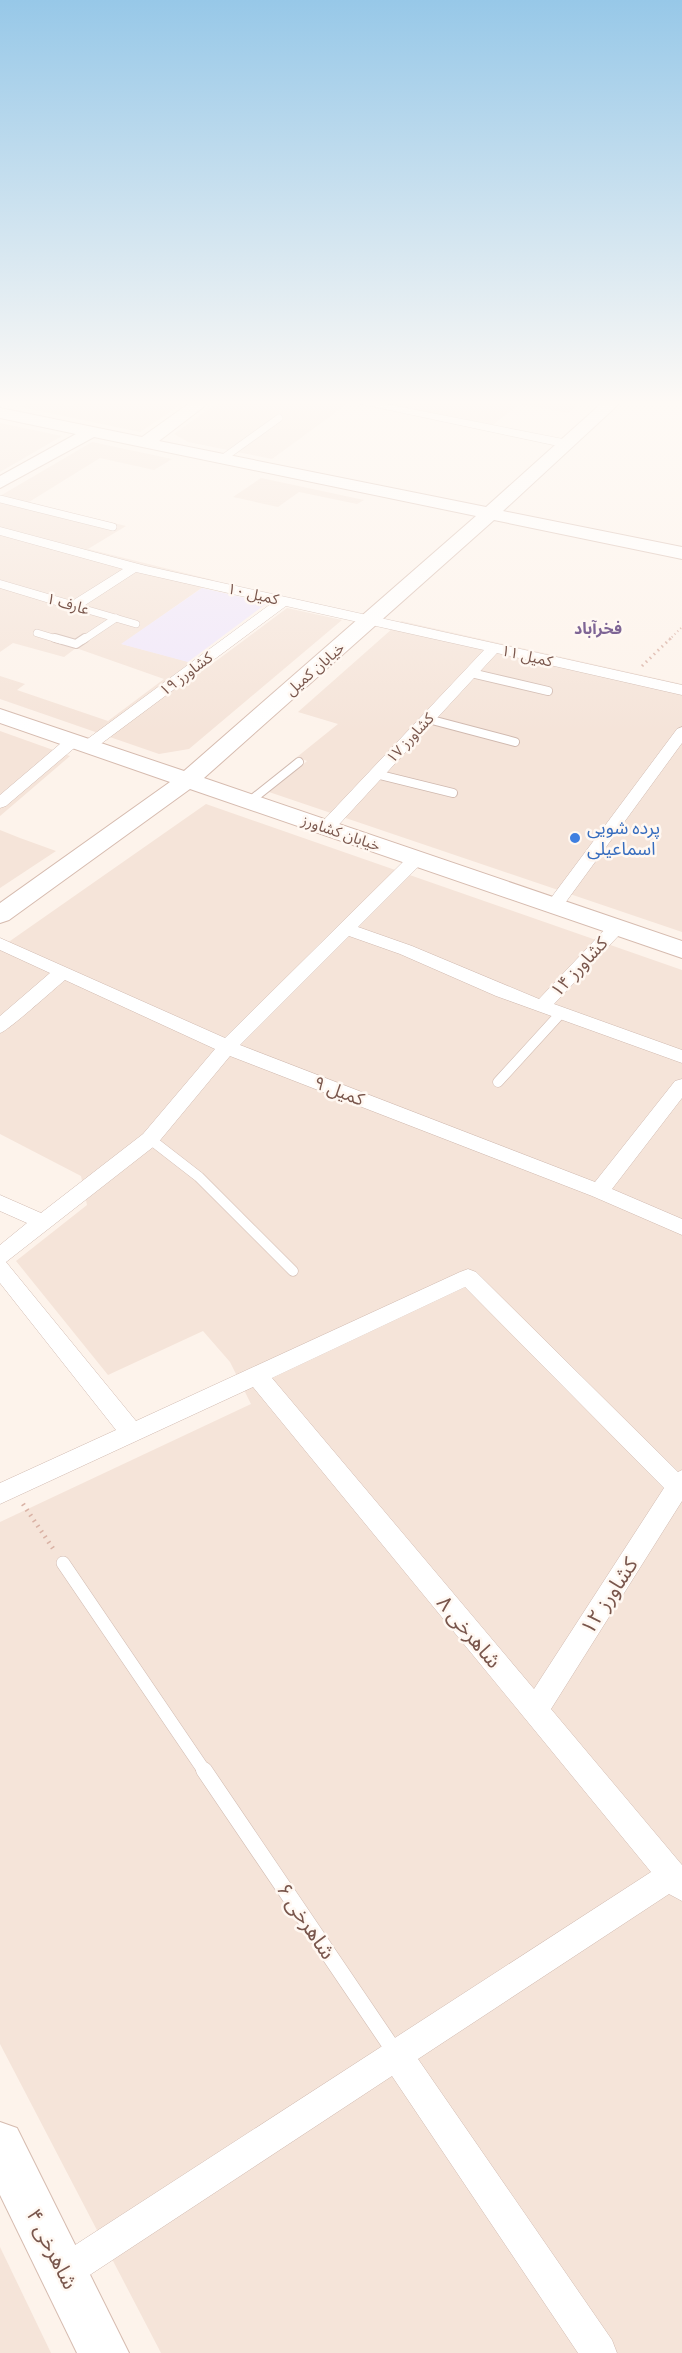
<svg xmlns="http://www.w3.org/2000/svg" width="682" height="2353" viewBox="0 0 682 2353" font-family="Cabin,'Noto Sans Arabic',sans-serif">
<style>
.residential{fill:#f5e4d9}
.education{fill:#f0e7fa}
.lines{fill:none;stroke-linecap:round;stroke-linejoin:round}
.lane-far4-casing{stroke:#d0b9af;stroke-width:8}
.lane-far3-casing{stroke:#d0b9af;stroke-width:10}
.lane-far2-casing{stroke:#d0b9af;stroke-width:11}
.lane-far1-casing{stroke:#d0b9af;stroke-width:14}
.lane-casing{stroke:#d0b9af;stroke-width:17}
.street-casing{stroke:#d0b9af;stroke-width:1}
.secondary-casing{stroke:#d6bbaf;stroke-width:2}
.path-far2{stroke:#d9b1a4;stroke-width:2;stroke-dasharray:1 3;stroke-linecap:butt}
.path-far1{stroke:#d9b1a4;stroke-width:3;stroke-dasharray:1.5 4;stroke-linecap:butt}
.path{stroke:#d9b1a4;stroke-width:4.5;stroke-dasharray:1.5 5;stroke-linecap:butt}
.lane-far4{stroke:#fff;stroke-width:7}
.lane-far3{stroke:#fff;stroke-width:8}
.lane-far2{stroke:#fff;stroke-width:10}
.lane-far1{stroke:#fff;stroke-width:13}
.lane{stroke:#fff;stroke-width:16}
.street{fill:#fff;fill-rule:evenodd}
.secondary{fill:#fff;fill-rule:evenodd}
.shop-dot{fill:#3f7fe0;stroke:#fff8f2;stroke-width:2}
.labels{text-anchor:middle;stroke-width:5;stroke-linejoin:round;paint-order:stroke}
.far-street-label{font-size:15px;fill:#79564c;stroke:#fff8f2}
.far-neighbourhood-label{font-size:16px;font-weight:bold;fill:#7e6595;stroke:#fff8f2}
.shop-label{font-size:18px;fill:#366cbe;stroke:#fff8f2;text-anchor:start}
.street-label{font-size:18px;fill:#79564c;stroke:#fff8f2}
.near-street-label{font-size:21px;fill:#79564c;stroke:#fff8f2}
</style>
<rect width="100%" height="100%" fill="#fdf3eb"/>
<g class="residential">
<polygon points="30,402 72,405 77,402 185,402 140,432 20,407"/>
<polygon points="218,402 350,402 272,459 188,442 174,434"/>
<polygon points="375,402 581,402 568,413 519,404 493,425"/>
<polygon points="0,423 62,436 0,472"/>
<polygon points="92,442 172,459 154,470 100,458 29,502 126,526 88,549 213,580 122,644 208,667 287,608 342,620 189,749 159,754 0,699 0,676 25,684 17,690 108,721 164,679 76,648 64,657 13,643 0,652 0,496"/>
<polygon points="261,478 364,500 357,504 299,492 278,507 233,497"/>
<polygon points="401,621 682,684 682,932 269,792 307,761 297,757 338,724 298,712"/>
<polygon points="0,731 70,756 0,816"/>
<polygon points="206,804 682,970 682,2353 161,2353 0,2044 0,1522 251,1404 230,1362 203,1331 108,1375 16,1261 87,1205 81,1176 0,1134 0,948"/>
<polygon points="0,830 20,838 56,851 0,888"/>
<polygon points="0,2247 51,2353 0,2353"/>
</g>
<polygon class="education" points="202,588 267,603 188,662 121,644"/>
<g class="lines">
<g class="lane-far4-casing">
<g id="lane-far4">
<polyline points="222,459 279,418"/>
<polyline points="0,499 113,527"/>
<polyline points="74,606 136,624"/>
<polyline points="37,633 60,640"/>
<polyline points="83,640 116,618"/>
</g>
</g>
<g class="lane-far3-casing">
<g id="lane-far3">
<polyline points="55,638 76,644 85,638"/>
<polyline points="471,673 548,691"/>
<polyline points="428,719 515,742"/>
<polyline points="376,774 453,793"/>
<polyline points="250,801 299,762"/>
</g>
</g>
<g class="lane-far2-casing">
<g id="lane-far2">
<polyline points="498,1082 561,1013"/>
<polyline points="150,1139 199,1177 293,1271"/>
</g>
</g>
<g class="lane-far1-casing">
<polyline id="lane-far1" points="63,1563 205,1772"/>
</g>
<g class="lane-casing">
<polyline id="lane" points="204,1770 395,2052"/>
</g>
<g class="street-casing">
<g id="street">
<polygon points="352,402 376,402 568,440 574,444 568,448"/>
<polygon points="0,527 146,566 682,685 682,695 497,653 332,832 320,832 318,828 320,824 484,650 286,606 94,749 82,749 80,746 82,743 272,603 136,572 79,609 69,609 0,588 0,580 72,601 123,569 0,535"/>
<polygon points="682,727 682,743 560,910 548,910 545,906 548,902 677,729"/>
<polygon points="73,736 81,741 79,744 6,806 0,808 0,795 67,738"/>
<path d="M416 854 422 855 425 859 422 863 358 927 412 946 539 999 610 924H622L625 928 622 932 554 1004 682 1050V1063L496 996 400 954 349 936 240 1045 595 1182 675 1081 682 1079V1098L612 1189 682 1219V1235L592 1196 230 1056 157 1144 6 1262 136 1421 460 1272 468 1269 476 1272 678 1472 682 1470V1501L551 1709 682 1865V1901L669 1894 418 2059 612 2340 617 2353H578L392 2076 76 2284 64 2289 52 2284 47 2272 52 2260 651 1872 253 1387 0 1504V1483L116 1430 0 1283V1245L27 1223 0 1211V1195L41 1213 143 1134 215 1049 65 980C54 989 8 1031 0 1033V1016L50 973 0 950V938L225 1038 410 855ZM465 1287 664 1488 534 1689 272 1378Z"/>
</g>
</g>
<g class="secondary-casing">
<g id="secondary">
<polygon points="191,402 210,402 159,441 486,507 603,402 621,402 503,511 682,547 682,559 494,520 204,778 682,941 682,958 190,789 9,920 0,923 0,903 170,782 0,723 0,709 184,771 476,516 94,437 0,488 0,476 76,434 0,418 0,408 142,437"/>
<polygon points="0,2122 17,2128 129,2353 77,2353 0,2195"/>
</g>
</g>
<polyline class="path-far2" points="669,640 682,627"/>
<polyline class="path-far1" points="642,666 671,638"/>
<polyline class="path" points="23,1504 54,1550"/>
<use href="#lane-far4" class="lane-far4"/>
<use href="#lane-far3" class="lane-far3"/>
<use href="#lane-far2" class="lane-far2"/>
<use href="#lane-far1" class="lane-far1"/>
<use href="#lane" class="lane"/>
<use href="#street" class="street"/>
<use href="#secondary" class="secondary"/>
</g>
<linearGradient id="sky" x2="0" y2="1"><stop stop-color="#97c8e8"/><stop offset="0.55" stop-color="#fefaf6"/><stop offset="1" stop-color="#fefaf6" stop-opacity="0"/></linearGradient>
<rect width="682" height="732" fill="url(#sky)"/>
<circle class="shop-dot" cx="575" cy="838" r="6"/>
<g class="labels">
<g class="far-street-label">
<text transform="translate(253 594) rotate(13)" y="5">کمیل ۱۰</text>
<text transform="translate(68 604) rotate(16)" y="5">عارف ۱</text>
<text transform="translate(527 656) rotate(13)" y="5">کمیل ۱۱</text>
<text transform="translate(315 669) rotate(-41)" y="5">خیابان کمیل</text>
<text transform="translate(186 674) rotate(-37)" y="5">کشاورز ۱۹</text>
<text transform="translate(410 738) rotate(-47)" y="5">کشاورز ۱۷</text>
<text transform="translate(341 833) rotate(19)" y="5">خیابان کشاورز</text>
</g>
<g class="far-neighbourhood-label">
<text x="598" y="634">فخرآباد</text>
</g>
<g class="shop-label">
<text x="587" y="834">پرده شویی<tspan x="587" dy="21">اسماعیلی</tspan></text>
</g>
<g class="street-label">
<text transform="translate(579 967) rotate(-47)" y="6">کشاورز ۱۴</text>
<text transform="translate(339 1091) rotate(21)" y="6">کمیل ۹</text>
</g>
<g class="near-street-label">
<text transform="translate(609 1596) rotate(-57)" y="7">کشاورز ۱۲</text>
<text transform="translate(469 1632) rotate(50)" y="7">شاهرخی ۸</text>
<text transform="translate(306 1921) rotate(56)" y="7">شاهرخی ۶</text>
<text transform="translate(52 2249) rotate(63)" y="7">شاهرخی ۴</text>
</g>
</g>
</svg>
